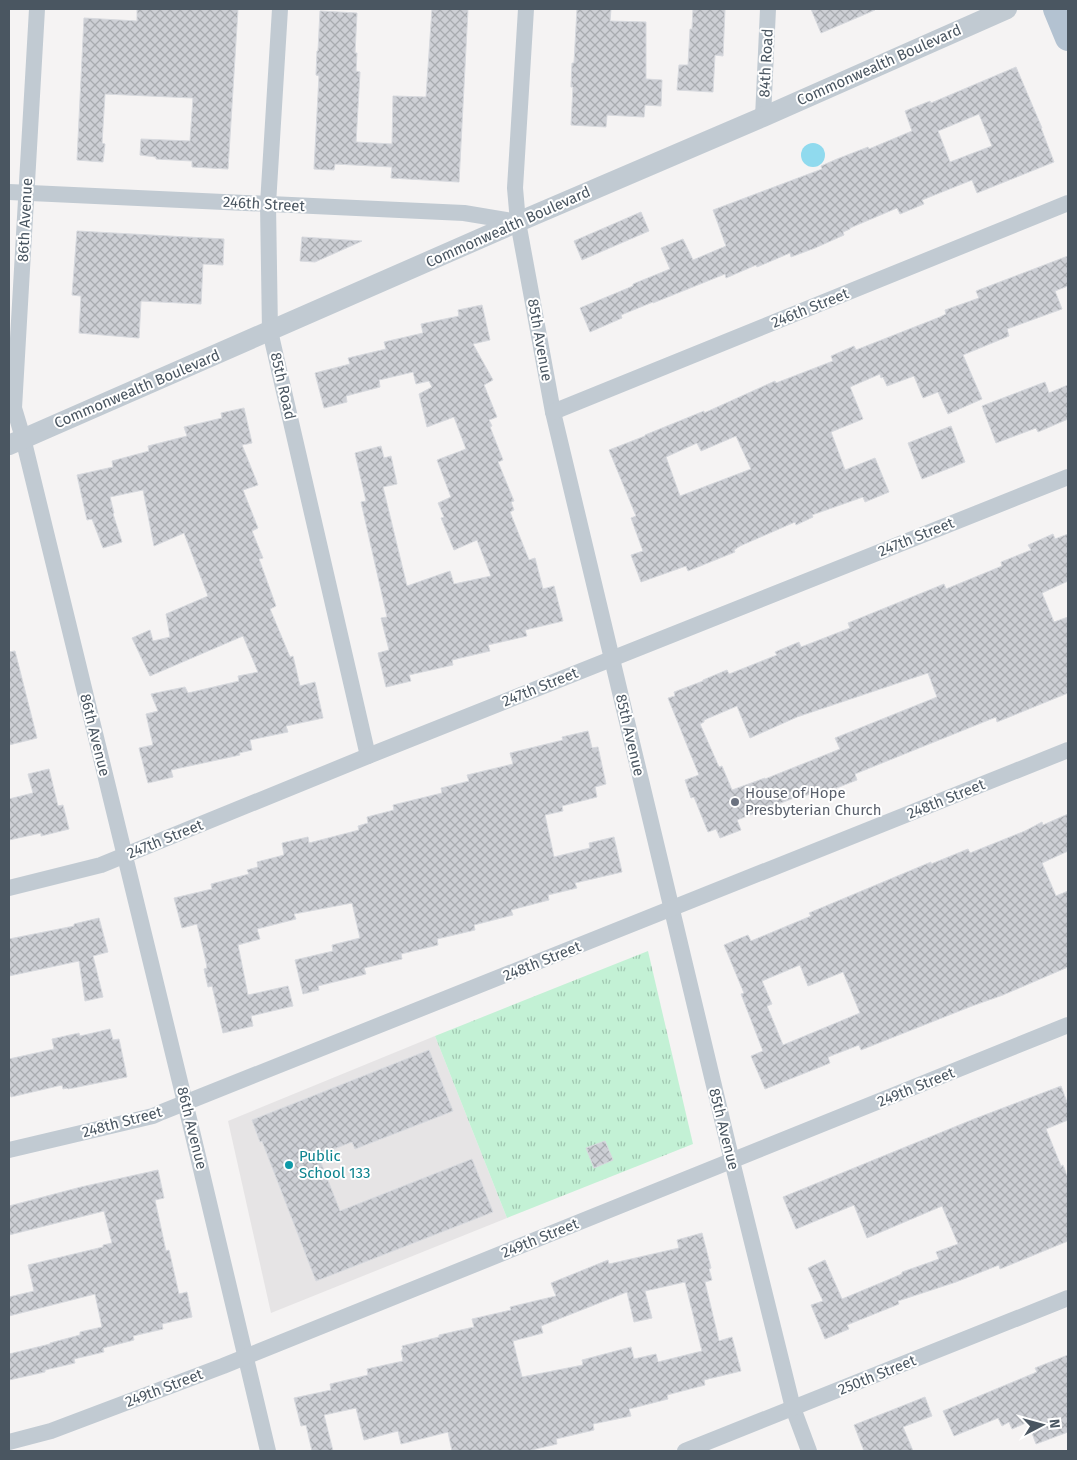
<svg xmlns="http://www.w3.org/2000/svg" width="1077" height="1460" viewBox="0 0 1077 1460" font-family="'Fira Sans',sans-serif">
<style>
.education{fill:#e6e4e5}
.park{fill:url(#park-tufts)}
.water{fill:#90daee}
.building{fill:url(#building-cross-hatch);stroke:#d7d9de;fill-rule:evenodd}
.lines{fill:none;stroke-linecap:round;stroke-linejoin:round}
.minor{stroke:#c1cad2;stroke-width:16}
.tertiary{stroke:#c1cad2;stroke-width:20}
.primary{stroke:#b3c2d1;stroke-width:26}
.worship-dot{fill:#6b7280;stroke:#fff;stroke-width:2}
.culture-dot{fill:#0f9aa8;stroke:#fff;stroke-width:2}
.labels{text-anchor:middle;stroke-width:4;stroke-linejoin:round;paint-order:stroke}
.street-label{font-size:15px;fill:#4a5661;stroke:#fff}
.worship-label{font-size:15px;fill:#5b616d;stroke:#fff;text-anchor:start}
.culture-label{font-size:15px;fill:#0d838f;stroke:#fff;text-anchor:start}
</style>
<defs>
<pattern id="park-tufts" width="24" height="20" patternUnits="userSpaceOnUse" patternTransform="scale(1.25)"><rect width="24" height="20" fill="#c3f1d5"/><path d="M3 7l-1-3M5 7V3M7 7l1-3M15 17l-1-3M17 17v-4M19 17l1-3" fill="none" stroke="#a0c6b0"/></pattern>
<pattern id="building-cross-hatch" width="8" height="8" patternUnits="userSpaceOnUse" patternTransform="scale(1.25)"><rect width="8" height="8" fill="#cdcfd5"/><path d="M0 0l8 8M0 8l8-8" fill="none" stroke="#a8abb0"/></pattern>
</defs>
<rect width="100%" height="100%" fill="#f5f3f3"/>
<polygon class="education" points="435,1036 507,1218 271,1313 228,1121"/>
<polygon class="park" points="648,951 693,1144 507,1218 435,1036"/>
<circle class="water" cx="813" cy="155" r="12"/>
<g class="building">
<polygon points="137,9 238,9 228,169 192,167 192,161 156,159 156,157 140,155 141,139 190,141 193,98 105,94 102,143 105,144 103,162 77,160 84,18 137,21"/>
<polygon points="432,9 468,9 459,182 391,178 392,167 335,164 334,170 314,169 319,76 316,75 317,51 318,51 320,11 357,13 355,53 357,53 356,71 360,72 356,142 392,144 393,96 426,97"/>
<polygon points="577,9 611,9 610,21 646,22 646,79 662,80 661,106 645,105 644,117 607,115 606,127 571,125 573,87 571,87 572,63 574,63"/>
<polygon points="693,9 725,9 723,56 715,55 713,92 677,90 679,65 688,65 690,29 692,29"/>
<polygon points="811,9 875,9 875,10 821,33"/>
<path d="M1016 67 1042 128H1041L1054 162 977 193 972 180 922 200 924 204 900 214 897 208 850 228V229L843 232 844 235 815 248 791 257 790 253 757 267 756 265 726 278 725 274 653 303V302L621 315 622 318 590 332 580 308 633 286V284L670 269 661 248 683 239 693 260 726 246 713 210 822 169 821 166 837 159 868 147 869 149 912 131 905 111 930 101 931 103ZM979 114 992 146 950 162 938 131Z"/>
<polygon points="641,212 649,231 582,260 574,241"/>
<polygon points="77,231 224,239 223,265 203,264 201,304 141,301 139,338 79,333 81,296 72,295"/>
<polygon points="302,237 362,241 315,262 300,261"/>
<path d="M1068 256V286L1055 291 1062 309 1007 329 1009 336 963 355 982 399 948 414 938 392 923 398 914 376 887 386 883 377 881 378 880 374 850 387 863 419 831 432 845 470 875 458 889 492 865 502 863 497 812 515 813 517 796 525 795 522 740 546 734 550 735 552 688 571 686 566 641 582 631 555 643 551 631 518 636 516 609 450 645 436V435L704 411V413L775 381 776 383 833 361 831 356 854 346 856 350 940 317 946 314 945 310 979 298 976 291ZM736 436 751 469 680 496 666 457 697 443 701 451Z"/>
<polygon points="482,305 490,340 473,344 493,380 484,385 497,417 489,420 492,426 490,427 503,460 498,462 514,501 511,502 514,510 510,512 529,560 535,558 543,589 554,586 563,621 525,630 527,636 488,645 490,651 452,660 453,665 409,675 411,681 386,687 378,653 389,650 381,618 387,617 361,502 366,501 355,453 381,446 384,458 391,456 397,484 383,487 407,586 450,571 454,584 491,576 477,540 454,550 441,518 444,517 438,503 451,497 437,460 466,449 454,417 427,427 419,394 432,387 429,381 416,384 413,372 379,380 380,387 346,396 347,402 324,408 315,373 350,364 348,358 386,349 384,342 423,333 421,324 459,316 458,310"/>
<polygon points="1045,382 1049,393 1068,385 1068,419 1038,432 1036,428 996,443 982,406"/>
<polygon points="244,408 252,443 242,445 258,485 243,490 258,528 252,531 263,558 259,559 276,606 270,609 290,657 293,656 300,686 315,682 323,718 286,726 288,732 250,740 252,750 239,753 240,755 171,770 173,777 148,783 139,748 153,745 146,714 158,711 151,694 185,687 188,693 239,681 238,676 258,672 243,636 150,676 132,638 150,630 153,641 170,637 166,614 208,596 184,533 154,546 143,490 110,497 114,513 113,514 122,542 103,548 92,519 87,520 77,475 113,467 112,461 149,451 148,446 187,436 184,427 222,418 221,413"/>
<polygon points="951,426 965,462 922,479 908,443"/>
<path d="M1053 534 1055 539 1068 534V581L1042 593 1054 622 1068 617V693L997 722 996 717 887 761 855 774 857 780 811 798 810 794 799 798V796L737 820 741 830 720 838 716 829 708 832 694 797 691 798 685 780 699 775 668 698 675 696 674 692 703 681V680L727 670 729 674 777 655 775 652 799 642 801 647 850 628 848 623 944 584 946 589 1002 566 1001 562 1031 550 1028 545ZM928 673 937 697 835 738 840 749 765 779V778L732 790 722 766 719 767 700 724 704 722V720L737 706 750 738 797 717Z"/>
<polygon points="15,651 37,738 9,745 9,652"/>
<polygon points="588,731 592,748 598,747 606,784 595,787 597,797 562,806 563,811 545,815 554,857 590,848 589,843 614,837 622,872 575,883 577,888 548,895 549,900 511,910 513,915 474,925 475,930 437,939 438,945 401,954 402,959 364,968 366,974 318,986 319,990 303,994 295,960 333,951 332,945 360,938 352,903 294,914 296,919 257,929 260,939 238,945 248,995 288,986 293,1006 251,1016 253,1026 223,1033 212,986 208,987 204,969 207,968 206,962 197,924 182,928 174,898 212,889 211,884 249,874 247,870 258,867 257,862 284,855 282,843 308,837 309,843 359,830 358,826 368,823 367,817 394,810 393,805 442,793 441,788 469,781 467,775 513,764 510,753 563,740 562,737"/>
<polygon points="49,769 58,806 63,805 69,829 41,836 41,833 9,840 9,799 33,793 28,774"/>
<path d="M1068 814V851L1042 863 1056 896 1068 891V967L1003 995 972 1006 861 1050 859 1045 828 1057 830 1063 765 1089 751 1056 763 1051 741 994 744 993 724 945 748 935 751 941 811 916 809 913 919 867 931 862V864L968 849 970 853 1025 831 1042 822 1043 825ZM800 965 808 986 843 972 860 1013 783 1045 767 1006 772 1004 762 981Z"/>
<polygon points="99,918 108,952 93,956 103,997 85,1001 79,961 9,976 9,939 74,926 74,924"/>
<polygon points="110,1029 113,1040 119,1039 127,1077 68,1089 67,1088 63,1089 62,1085 11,1097 9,1088 9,1059 54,1049 52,1039 79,1033 80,1036"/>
<polygon points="429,1050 453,1111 355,1149 352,1142 318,1155 340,1211 472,1159 493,1212 316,1281 262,1141 260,1142 252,1120"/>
<polygon points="1061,1086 1068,1105 1068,1120 1046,1129 1061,1166 1063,1165 1068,1178 1068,1241 1000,1269 999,1265 956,1282 898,1301 899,1304 847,1325 849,1329 825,1339 811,1305 823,1301 808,1268 825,1260 842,1299 902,1274 902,1272 939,1259 936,1252 958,1244 942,1206 867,1238 854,1205 796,1229 783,1197 974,1119"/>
<polygon points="605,1141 613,1160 594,1168 586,1148"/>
<polygon points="158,1170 164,1198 155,1200 166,1251 169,1250 179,1294 187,1292 192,1317 162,1324 163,1329 133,1336 134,1340 103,1348 104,1352 74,1359 75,1363 45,1370 45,1372 9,1380 9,1354 50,1344 50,1343 80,1335 80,1332 102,1327 95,1294 9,1316 9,1297 34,1291 28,1265 103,1247 103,1245 112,1243 104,1211 9,1235 9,1206 81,1187"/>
<path d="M702 1233 711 1268 709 1269 712 1280 705 1282 719 1341 732 1337 741 1371 704 1380 705 1385 667 1395 668 1399 629 1409 631 1416 593 1424 594 1430 556 1439 557 1444 527 1451H452L448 1432 401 1444 398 1431 364 1440 356 1408 324 1415 333 1451H312L306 1425 301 1426 294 1398 331 1390 330 1384 368 1375 367 1369 403 1361 401 1350 403 1349 402 1346 439 1337V1335L474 1327 472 1319 511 1310 510 1307 556 1296 551 1283 608 1260 609 1264 679 1248 677 1240ZM685 1282 702 1351 658 1362 656 1354 634 1359 631 1347 582 1360 583 1365 522 1377 513 1341 543 1333 541 1326 627 1292 634 1322 652 1318 645 1291Z"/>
<polygon points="1068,1355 1068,1432 1036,1444 1028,1422 1012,1429 1009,1422 1002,1426 998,1418 954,1436 943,1411 1037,1372 1035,1368"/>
<polygon points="925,1397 932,1416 903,1427 913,1451 864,1451 854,1425"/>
</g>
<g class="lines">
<g class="minor">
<polyline points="37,9 14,408 23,438 191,1127 268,1451"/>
<polyline points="280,9 268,204 270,331 368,756"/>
<polyline points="526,9 515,188 518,222 553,412 732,1161 793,1408 809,1451"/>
<polyline points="763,117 768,9"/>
<polyline points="9,192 464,213 518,222"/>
<polyline points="553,412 1068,203"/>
<polyline points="9,888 101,865 368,756 1068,477"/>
<polyline points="9,1150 153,1116 162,1112 1068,750"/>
<polyline points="9,1442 51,1431 223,1366 1068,1025"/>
<polyline points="685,1451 1068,1298"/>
</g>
<polyline class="tertiary" points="9,445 518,222 763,117 1007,9"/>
<polyline class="primary" points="1056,9 1068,38"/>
</g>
<circle class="worship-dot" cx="735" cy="802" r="5"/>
<circle class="culture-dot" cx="289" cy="1165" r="5"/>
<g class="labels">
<g class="street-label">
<text transform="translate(766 63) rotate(-87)" y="5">84th Road</text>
<text transform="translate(879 65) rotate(-24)" y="5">Commonwealth Boulevard</text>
<text transform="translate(264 204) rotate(3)" y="5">246th Street</text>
<text transform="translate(25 220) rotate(-87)" y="5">86th Avenue</text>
<text transform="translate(508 227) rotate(-24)" y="5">Commonwealth Boulevard</text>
<text transform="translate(810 308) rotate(-22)" y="5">246th Street</text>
<text transform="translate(540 340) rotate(80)" y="5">85th Avenue</text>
<text transform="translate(283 386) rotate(77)" y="5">85th Road</text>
<text transform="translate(137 389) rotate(-23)" y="5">Commonwealth Boulevard</text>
<text transform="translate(916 537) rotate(-22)" y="5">247th Street</text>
<text transform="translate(540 687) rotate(-22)" y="5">247th Street</text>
<text transform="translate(95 735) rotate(76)" y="5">86th Avenue</text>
<text transform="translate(630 735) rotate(77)" y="5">85th Avenue</text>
<text transform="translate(946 799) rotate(-22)" y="5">248th Street</text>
<text transform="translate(165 839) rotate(-22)" y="5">247th Street</text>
<text transform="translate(542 961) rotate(-22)" y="5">248th Street</text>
<text transform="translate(916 1087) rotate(-22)" y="5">249th Street</text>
<text transform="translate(122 1122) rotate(-15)" y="5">248th Street</text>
<text transform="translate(192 1128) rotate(76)" y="5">86th Avenue</text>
<text transform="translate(724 1129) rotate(76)" y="5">85th Avenue</text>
<text transform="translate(540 1238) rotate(-22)" y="5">249th Street</text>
<text transform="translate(877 1375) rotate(-22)" y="5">250th Street</text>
<text transform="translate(164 1388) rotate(-21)" y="5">249th Street</text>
</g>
<g class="worship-label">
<text x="745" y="798">House of Hope<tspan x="745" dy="17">Presbyterian Church</tspan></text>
</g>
<g class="culture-label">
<text x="299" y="1161">Public<tspan x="299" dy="17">School 133</tspan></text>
</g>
</g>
<rect width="1077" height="1460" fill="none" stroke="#4a5661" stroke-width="20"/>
<g transform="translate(1042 1425) rotate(84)" stroke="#ffffff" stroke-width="4" paint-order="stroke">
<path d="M0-4L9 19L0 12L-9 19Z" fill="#4a5661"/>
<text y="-8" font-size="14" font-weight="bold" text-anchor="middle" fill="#4a5661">N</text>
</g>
</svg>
